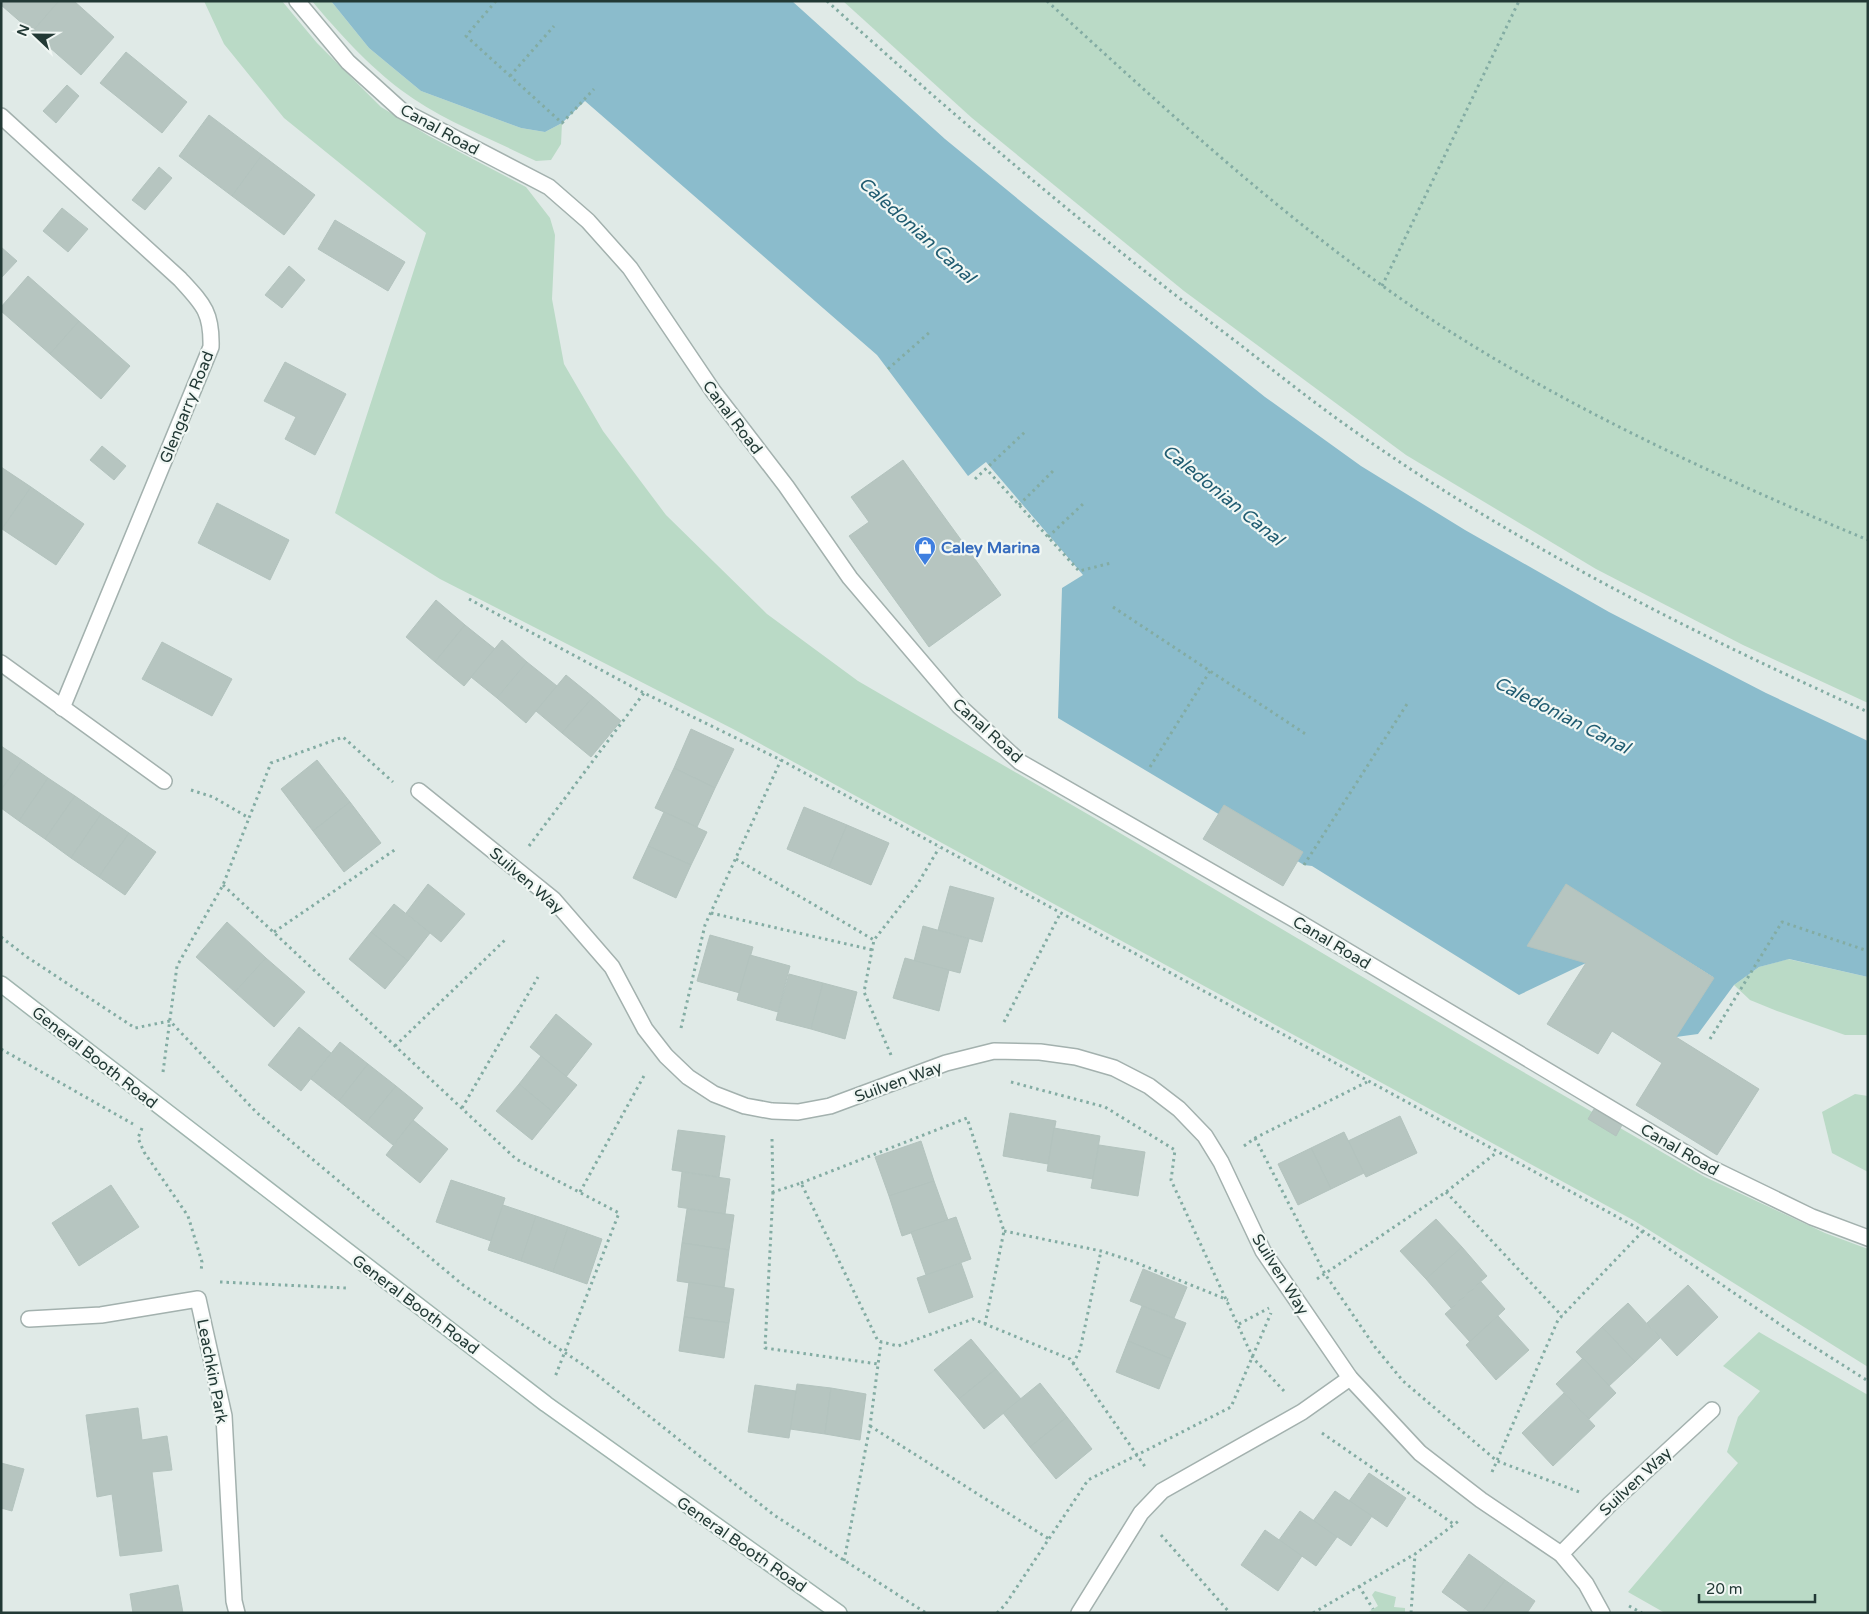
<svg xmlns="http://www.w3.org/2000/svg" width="1869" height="1614" viewBox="0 0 1869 1614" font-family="'Varela Round',sans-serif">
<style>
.green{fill:#badac6}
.water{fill:#8bbccc}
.building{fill:#b6c5c0;stroke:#b3c3be}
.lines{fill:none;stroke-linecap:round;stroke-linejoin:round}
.lane-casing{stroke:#a3b1ae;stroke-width:18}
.street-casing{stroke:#a3b1ae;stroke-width:18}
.secondary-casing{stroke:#a0b5af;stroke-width:18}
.path{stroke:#83aca3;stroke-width:3;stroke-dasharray:2.5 4;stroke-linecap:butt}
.lane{stroke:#fff;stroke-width:15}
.street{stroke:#fff;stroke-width:15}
.secondary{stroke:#fff;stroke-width:15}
.labels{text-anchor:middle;stroke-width:4.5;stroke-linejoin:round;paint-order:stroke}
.street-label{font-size:16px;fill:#223935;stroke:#f1f7f4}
.shop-label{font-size:16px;font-weight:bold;fill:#366cbe;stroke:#f1f7f4;text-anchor:start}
.water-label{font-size:18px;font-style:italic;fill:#205c71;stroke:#f1f7f4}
</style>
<rect width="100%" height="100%" fill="#e0eae7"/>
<g class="green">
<polygon points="204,1 282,1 317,43 381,107 429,136 526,187 550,218 555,235 552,299 564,364 603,431 666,515 767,614 858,681 1103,823 1506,1062 1705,1177 1825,1233 1868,1249 1868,1367 1633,1220 735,730 440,579 335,513 426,233 284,118 224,44"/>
<path d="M312 1H331L369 48 421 91 521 128 545 132 562 123 561 144 551 160 536 161C492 139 441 120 401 90 370 67 337 31 312 1Z"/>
<polygon points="843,1 1868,1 1868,703 1743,645 1596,569 1406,455 1184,291 972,118"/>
<polygon points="1788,959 1868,977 1868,1035 1845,1035 1777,1011 1750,1000 1734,985 1759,967"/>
<polygon points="1855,1094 1868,1096 1868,1172 1832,1153 1822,1112"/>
<polygon points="1759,1332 1868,1395 1868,1613 1665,1613 1628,1592 1738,1463 1727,1452 1738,1417 1760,1391 1723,1366"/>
<polygon points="1375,1591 1396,1597 1394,1607 1405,1608 1405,1613 1367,1613 1378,1606 1372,1595"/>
</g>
<polygon class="water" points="331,1 792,1 945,139 1041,218 1265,397 1361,466 1465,530 1609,612 1766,693 1868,741 1868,977 1789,959 1759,967 1734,985 1698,1034 1676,1037 1713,977 1566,885 1586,963 1519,995 1312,866 1304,865 1058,718 1062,588 1083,575 986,462 968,476 877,355 585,101 562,123 545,132 521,128 421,91 369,48"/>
<g class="building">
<polygon points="1,1 59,1 32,32 1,5"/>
<polygon points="59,1 74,1 114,37 81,75 32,32"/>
<polygon points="126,52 187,102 162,133 100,83"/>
<polygon points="67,85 79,96 56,123 43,111"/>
<polygon points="209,115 262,155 232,196 179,156"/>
<polygon points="262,155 315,195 284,235 232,196"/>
<polygon points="159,167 172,178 145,210 132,200"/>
<polygon points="62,208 88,229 68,252 43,231"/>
<polygon points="335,220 405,262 388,291 318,249"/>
<polygon points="1,247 17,261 1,278"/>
<polygon points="289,266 305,280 282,308 265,295"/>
<polygon points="28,276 79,321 50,354 1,311 1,307"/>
<polygon points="79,321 130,366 101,399 50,354"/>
<polygon points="285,362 346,394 315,455 285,439 296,417 264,401"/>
<polygon points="102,446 126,466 114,480 90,460"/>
<polygon points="903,460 1001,595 929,647 849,536 869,522 851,497"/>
<polygon points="1,467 31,487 2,529 1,528"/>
<polygon points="31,487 84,524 56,565 2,529"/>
<polygon points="217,503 289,540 270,580 198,543"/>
<polygon points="436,600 465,625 435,662 406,637"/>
<polygon points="465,625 495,649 464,686 435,662"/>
<polygon points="502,640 527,662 497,698 471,677"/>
<polygon points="162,642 232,679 212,716 142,679"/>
<polygon points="527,662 557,686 526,723 497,698"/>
<polygon points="566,675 593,697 562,733 536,711"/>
<polygon points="593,697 621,721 591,757 562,733"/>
<polygon points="691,729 734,749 715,788 674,768"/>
<polygon points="1,746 22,760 1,790"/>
<polygon points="22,760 48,778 19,821 1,808 1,790"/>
<polygon points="317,760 350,802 313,831 281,789"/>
<polygon points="674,768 715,788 697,827 655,808"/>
<polygon points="48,778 75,796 45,839 19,821"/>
<polygon points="75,796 101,814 71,858 45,839"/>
<polygon points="350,802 381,843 344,872 313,831"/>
<polygon points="1224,805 1303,852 1283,886 1203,839"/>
<polygon points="804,807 847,825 829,867 787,849"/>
<polygon points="664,812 707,832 691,865 648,846"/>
<polygon points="101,814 129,833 99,877 71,858"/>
<polygon points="847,825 889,843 871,885 829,867"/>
<polygon points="129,833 156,852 125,895 99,877"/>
<polygon points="648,846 691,865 676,898 633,878"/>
<polygon points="428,884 465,914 441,942 406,913"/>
<polygon points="1566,884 1714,978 1676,1037 1759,1089 1717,1155 1636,1105 1662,1063 1612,1031 1598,1054 1547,1024 1586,963 1527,946"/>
<polygon points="950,886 994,898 982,942 938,930"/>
<polygon points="394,904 430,933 408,961 371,932"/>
<polygon points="227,922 266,958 235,992 196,957"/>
<polygon points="923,926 969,939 960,973 914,961"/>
<polygon points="371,932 408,961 385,989 349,959"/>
<polygon points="710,935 753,947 740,993 697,981"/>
<polygon points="750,955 790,966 778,1012 737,1000"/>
<polygon points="266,958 305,992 274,1027 235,992"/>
<polygon points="905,958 949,970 939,1011 893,998"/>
<polygon points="789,974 823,983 811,1029 776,1020"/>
<polygon points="823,983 857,992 845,1039 811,1029"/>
<polygon points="556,1014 592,1044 566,1077 530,1047"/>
<polygon points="299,1027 331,1053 301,1091 268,1065"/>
<polygon points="340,1042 368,1064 339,1101 311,1079"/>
<polygon points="541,1056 577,1085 554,1113 519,1084"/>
<polygon points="368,1064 396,1086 366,1123 339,1101"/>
<polygon points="519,1084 554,1113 532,1140 496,1111"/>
<polygon points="396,1086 423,1108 393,1145 366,1123"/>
<polygon points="1594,1109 1622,1125 1616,1136 1588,1119"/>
<polygon points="1010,1113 1056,1121 1048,1164 1003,1156"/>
<polygon points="1400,1116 1417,1153 1366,1177 1348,1141"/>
<polygon points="413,1120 448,1149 420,1183 386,1155"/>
<polygon points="1054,1128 1100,1136 1093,1179 1047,1171"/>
<polygon points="678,1130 725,1136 719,1177 672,1170"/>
<polygon points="1344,1132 1364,1173 1331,1189 1311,1148"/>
<polygon points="921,1141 934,1181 889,1196 875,1157"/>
<polygon points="1099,1145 1145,1152 1138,1196 1091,1188"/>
<polygon points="1311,1148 1331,1189 1298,1205 1278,1164"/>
<polygon points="682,1172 730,1179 725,1214 678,1207"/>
<polygon points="451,1180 505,1198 491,1241 436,1222"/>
<polygon points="934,1181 948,1220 902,1236 889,1196"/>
<polygon points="111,1185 139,1227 79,1266 52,1223"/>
<polygon points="503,1205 536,1216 521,1261 488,1250"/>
<polygon points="687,1209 734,1215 729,1250 682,1243"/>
<polygon points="536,1216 568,1227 553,1272 521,1261"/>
<polygon points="956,1217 971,1259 926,1275 911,1232"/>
<polygon points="1436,1219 1462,1247 1426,1279 1400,1251"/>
<polygon points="568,1227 602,1239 587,1284 553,1272"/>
<polygon points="682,1243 729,1250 724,1288 677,1281"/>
<polygon points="1462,1247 1487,1276 1451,1308 1426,1279"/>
<polygon points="961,1263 973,1297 929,1313 917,1278"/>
<polygon points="1143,1269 1187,1287 1174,1318 1130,1301"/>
<polygon points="689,1282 734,1289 729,1323 684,1317"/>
<polygon points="1481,1282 1505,1309 1470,1342 1445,1314"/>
<polygon points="1688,1285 1718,1317 1677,1356 1647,1323"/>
<polygon points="1628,1303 1660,1338 1635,1362 1602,1327"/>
<polygon points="1142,1306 1186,1323 1171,1359 1128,1341"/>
<polygon points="1498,1316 1529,1350 1496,1380 1466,1345"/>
<polygon points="684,1317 729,1323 724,1358 679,1351"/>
<polygon points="1602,1327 1635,1362 1609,1386 1576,1352"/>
<polygon points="971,1339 996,1369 959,1399 934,1370"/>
<polygon points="1128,1341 1171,1359 1159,1389 1116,1372"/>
<polygon points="1583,1358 1616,1393 1589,1419 1556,1384"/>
<polygon points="996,1369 1021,1399 984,1429 959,1399"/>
<polygon points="1040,1383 1067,1417 1030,1447 1003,1413"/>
<polygon points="797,1384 831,1388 825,1434 790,1429"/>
<polygon points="755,1385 796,1391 789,1438 748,1432"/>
<polygon points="831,1388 866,1394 860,1440 825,1434"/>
<polygon points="1564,1393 1595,1426 1553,1466 1522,1433"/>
<polygon points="138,1408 142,1440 167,1436 172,1470 152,1472 162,1551 120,1556 112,1494 97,1497 86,1415"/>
<polygon points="1067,1417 1092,1449 1056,1479 1030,1447"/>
<polygon points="1,1463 24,1469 12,1511 1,1508"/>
<polygon points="1369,1473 1406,1498 1387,1527 1349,1501"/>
<polygon points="1335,1491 1372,1516 1351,1546 1313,1521"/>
<polygon points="1300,1511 1337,1537 1316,1566 1279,1540"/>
<polygon points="1265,1530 1302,1556 1278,1591 1241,1565"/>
<polygon points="1469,1554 1505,1580 1482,1613 1471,1613 1442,1592"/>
<polygon points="1505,1580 1535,1601 1527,1613 1482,1613"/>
<polygon points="178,1585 183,1613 133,1613 130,1594"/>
</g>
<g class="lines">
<g class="lane-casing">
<polyline id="lane" points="297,1 348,62 401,110 549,187 588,221 630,268 713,391 786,486 850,578 959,706 1020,762 1292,918 1707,1166 1812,1217 1868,1238"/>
</g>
<g class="street-casing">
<g id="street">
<path d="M1 116 180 279C203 304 212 312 211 347L62 708"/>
<polyline points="1,663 164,781"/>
<polyline points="419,791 553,899 612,967 645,1029 666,1056 688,1077 714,1094 745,1106 772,1111 798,1112 830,1106 946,1063 994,1051 1040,1052 1076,1057 1114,1068 1149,1086 1179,1109 1205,1136 1221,1162 1263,1251 1350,1378 1420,1453 1481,1500 1561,1554 1586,1584 1602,1613"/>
<polyline points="29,1319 101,1315 198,1299 224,1416 234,1601 237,1613"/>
<polyline points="1561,1554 1610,1504 1712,1410"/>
<polyline points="1079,1613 1141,1513 1162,1491 1302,1412 1350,1378"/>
</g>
</g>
<g class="secondary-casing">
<polyline id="secondary" points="1,984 546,1404 839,1613"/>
</g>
<g class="path">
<polyline points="496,1 466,36 562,123 594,89"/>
<path d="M827 1C959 121 1096 236 1238 343 1278 374 1318 406 1360 435 1518 545 1692 633 1868 712"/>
<path d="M1047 1C1154 99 1262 199 1380 284 1525 389 1703 471 1868 540"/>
<polyline points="510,76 554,26"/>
<polyline points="1382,286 1519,1"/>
<polyline points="888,369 931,331"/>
<polyline points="989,472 1079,571 1111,563"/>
<polyline points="975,479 1026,431"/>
<polyline points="1019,505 1053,471"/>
<polyline points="1048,537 1084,503"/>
<polyline points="469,599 644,693 781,760 1643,1231 1800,1338 1868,1381"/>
<polyline points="1113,607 1307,735"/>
<polyline points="1150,767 1210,671"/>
<polyline points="191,790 213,797 249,818 271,763 343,737 393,782"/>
<polyline points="529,846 644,693"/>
<polyline points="736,859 874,940"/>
<polyline points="1304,865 1407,704"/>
<polyline points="223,885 516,1159 619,1213 555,1377"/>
<polyline points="711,913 873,950"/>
<polyline points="274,932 396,849"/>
<polyline points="1,937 27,957 135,1028 170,1021 256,1112 463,1285 591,1370 774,1515 926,1613"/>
<polyline points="1004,1022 1060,914"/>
<polyline points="681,1028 705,925 781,760"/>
<polyline points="1710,1039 1782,922 1868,951"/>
<polyline points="395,1046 505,940"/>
<polyline points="1,1049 133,1124"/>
<polyline points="891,1055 864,992 874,940 917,885 939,848"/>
<polyline points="163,1072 177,966 223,885 249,818"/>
<polyline points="1011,1082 1105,1107 1175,1150 1171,1180 1253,1358 1284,1391"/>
<polyline points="462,1108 538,977"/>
<polyline points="142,1128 138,1138 144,1152 188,1216 202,1262 201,1272"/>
<polyline points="1255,1138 1325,1274 1375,1347 1403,1381 1497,1461 1582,1493"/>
<polyline points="772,1139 773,1192 801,1183 878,1341 898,1346 973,1319 1070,1359 1146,1468"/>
<polyline points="1244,1146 1255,1138 1367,1082"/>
<polyline points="801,1183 967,1118 1004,1231 985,1324"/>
<polyline points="580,1192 645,1074"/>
<polyline points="773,1192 765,1348 878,1364"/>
<polyline points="1446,1192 1562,1316"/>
<polyline points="1004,1231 1101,1251 1132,1261 1228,1300"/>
<polyline points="1317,1279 1446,1192 1496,1153"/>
<polyline points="220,1282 346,1288"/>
<polyline points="1239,1324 1269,1308"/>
<polyline points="1073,1364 1080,1350 1101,1251"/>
<polyline points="870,1426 1049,1539"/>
<polyline points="1322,1433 1455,1525"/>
<polyline points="1492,1472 1558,1320 1643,1231"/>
<polyline points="1161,1535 1230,1613"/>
<polyline points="844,1561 870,1426 881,1342"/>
<polyline points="1359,1586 1373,1609"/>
<polyline points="1629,1606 1642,1613"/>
<polyline points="997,1613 1005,1605 1088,1480 1231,1407 1271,1313"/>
<polyline points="1313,1613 1415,1554 1460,1520"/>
<polyline points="1411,1613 1415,1554"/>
</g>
<use href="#lane" class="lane"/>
<use href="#street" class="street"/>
<use href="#secondary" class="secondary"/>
</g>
<defs>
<g id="shop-pin" transform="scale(1.125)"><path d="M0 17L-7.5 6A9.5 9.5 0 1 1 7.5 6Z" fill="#3f7fe0" stroke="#f1f7f4"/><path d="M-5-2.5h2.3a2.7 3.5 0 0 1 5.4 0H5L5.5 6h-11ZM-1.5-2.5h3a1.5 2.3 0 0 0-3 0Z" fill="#fff"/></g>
</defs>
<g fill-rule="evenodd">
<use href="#shop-pin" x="925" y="547"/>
</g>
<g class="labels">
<g class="street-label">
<text transform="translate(440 129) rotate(29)" y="6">Canal Road</text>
<text transform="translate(186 407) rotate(-68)" y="6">Glengarry Road</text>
<text transform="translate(733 417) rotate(53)" y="6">Canal Road</text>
<text transform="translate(988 730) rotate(42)" y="6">Canal Road</text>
<text transform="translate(527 880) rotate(41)" y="6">Suilven Way</text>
<text transform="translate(1332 942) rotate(31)" y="6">Canal Road</text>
<text transform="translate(95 1057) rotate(38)" y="6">General Booth Road</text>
<text transform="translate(898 1081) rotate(-20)" y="6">Suilven Way</text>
<text transform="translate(1680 1149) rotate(30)" y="6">Canal Road</text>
<text transform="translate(1281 1274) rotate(58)" y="6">Suilven Way</text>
<text transform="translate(416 1304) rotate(37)" y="6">General Booth Road</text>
<text transform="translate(213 1371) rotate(79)" y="6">Leachkin Park</text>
<text transform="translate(1635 1481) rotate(-43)" y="6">Suilven Way</text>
<text transform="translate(742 1544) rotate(35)" y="6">General Booth Road</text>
</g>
<g class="shop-label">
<text x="941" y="553">Caley Marina</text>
</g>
<g class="water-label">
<text transform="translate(917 230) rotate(42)" y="6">Caledonian Canal</text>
<text transform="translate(1223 495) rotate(39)" y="6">Caledonian Canal</text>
<text transform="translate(1562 715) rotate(27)" y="6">Caledonian Canal</text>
</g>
</g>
<rect width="1869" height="1614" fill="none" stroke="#223935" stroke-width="5"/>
<g transform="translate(35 35) rotate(292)" stroke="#f1f7f4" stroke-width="4" paint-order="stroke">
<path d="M0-4L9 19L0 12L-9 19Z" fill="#223935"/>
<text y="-8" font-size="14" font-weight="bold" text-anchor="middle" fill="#223935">N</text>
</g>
<path d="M1699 1594v8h116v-8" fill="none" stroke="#223935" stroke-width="2.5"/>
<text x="1706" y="1594" font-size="15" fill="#223935" stroke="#f1f7f4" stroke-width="4" paint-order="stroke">20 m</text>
</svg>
